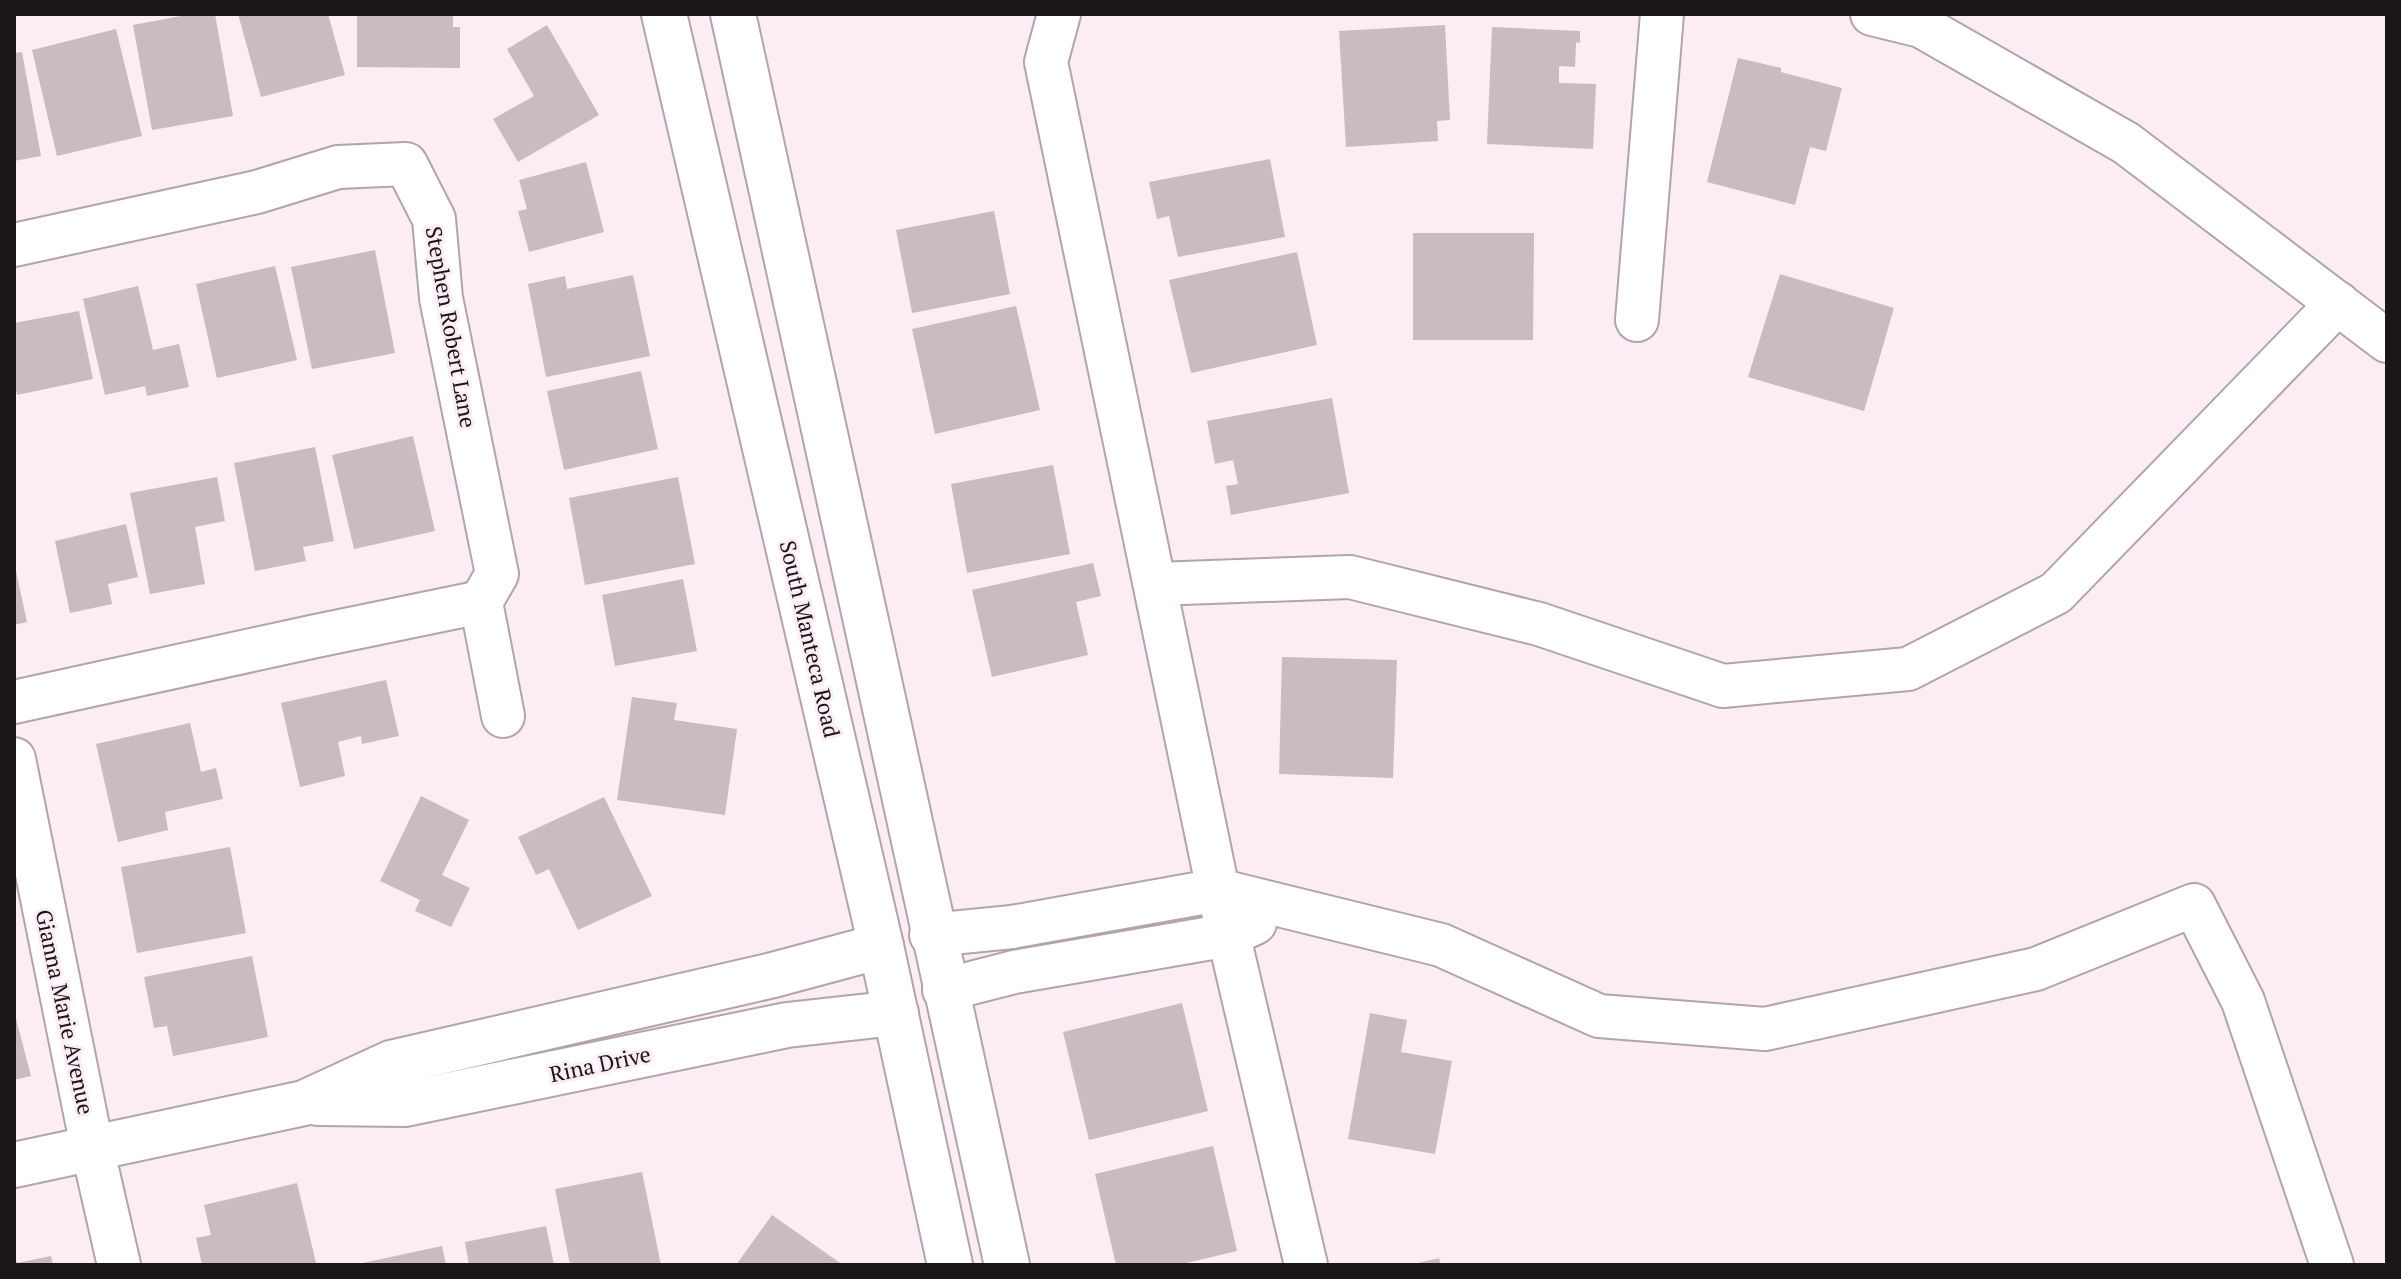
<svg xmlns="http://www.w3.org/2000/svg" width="2401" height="1279" viewBox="0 0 2401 1279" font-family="'PT Serif',serif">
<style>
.building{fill:#c9bbc1}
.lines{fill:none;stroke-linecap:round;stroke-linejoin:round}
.minor-casing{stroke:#b2a4aa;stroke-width:46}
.tertiary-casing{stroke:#b2a4aa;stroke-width:48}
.minor{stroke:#fff;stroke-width:42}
.tertiary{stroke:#fff;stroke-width:44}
.labels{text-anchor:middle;stroke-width:6;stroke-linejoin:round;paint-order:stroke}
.street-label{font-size:22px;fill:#1a1517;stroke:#fcecf3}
</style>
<rect width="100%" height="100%" fill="#fcecf3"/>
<g class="building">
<polygon points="192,14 215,14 233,116 152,130 133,25"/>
<polygon points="238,14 328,14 345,75 261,97"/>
<polygon points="357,14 453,14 453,27 460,27 460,68 357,67"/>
<polygon points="547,25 599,115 518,162 493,119 534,96 507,49"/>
<polygon points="1445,25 1450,120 1437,121 1438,141 1346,147 1339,31"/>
<polygon points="1492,27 1580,31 1580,43 1576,42 1575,67 1559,66 1559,83 1596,84 1593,149 1487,144"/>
<polygon points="116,29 142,136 57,156 32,50"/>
<polygon points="22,52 41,156 14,161 14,53"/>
<polygon points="1738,58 1781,68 1781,72 1842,88 1826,151 1810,147 1795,205 1707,182"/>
<polygon points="1270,159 1285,237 1178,257 1169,216 1157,219 1149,182"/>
<polygon points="586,162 604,232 529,252 518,211 527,209 519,180"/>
<polygon points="994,211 1010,294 912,313 896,230"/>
<polygon points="1413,233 1534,233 1533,340 1413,340"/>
<polygon points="375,250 395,353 312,369 291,267"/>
<polygon points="1297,252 1317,345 1191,373 1169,280"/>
<polygon points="275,266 297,360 217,378 196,284"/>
<polygon points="1780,274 1894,308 1864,411 1748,377"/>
<polygon points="633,275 650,356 546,377 528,284 565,276 567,289"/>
<polygon points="138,286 153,350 179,344 189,387 147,396 145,386 105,395 83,299"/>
<polygon points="1016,306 1040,410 935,434 912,329"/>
<polygon points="79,311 93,379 17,395 14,378 14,323"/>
<polygon points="641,371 658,449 564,470 547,391"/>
<polygon points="1332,398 1349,493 1231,515 1226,486 1238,484 1233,460 1215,464 1207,421"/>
<polygon points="413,436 435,531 354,549 332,455"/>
<polygon points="315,447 334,541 303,547 306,561 255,571 234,463"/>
<polygon points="1053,465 1070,554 967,573 951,484"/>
<polygon points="217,477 225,521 195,527 205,584 150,594 130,493"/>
<polygon points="678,477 695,564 585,585 569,498"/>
<polygon points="126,524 138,577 108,584 112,604 70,613 55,541"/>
<polygon points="14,562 27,622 14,625"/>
<polygon points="1093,563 1101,596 1076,602 1088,655 992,677 972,590"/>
<polygon points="683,579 697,651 615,666 602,595"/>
<polygon points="1282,657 1397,660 1393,778 1279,774"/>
<polygon points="386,680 399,736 362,744 361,736 338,742 345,776 300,787 281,703"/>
<polygon points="632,697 677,703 674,720 737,729 725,815 617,800"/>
<polygon points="190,723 201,772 216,768 223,799 165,812 168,830 118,842 96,744"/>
<polygon points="421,796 469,820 442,875 470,888 451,927 415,911 420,900 380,881"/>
<polygon points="604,797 652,896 578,930 549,869 536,875 518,837"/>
<polygon points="230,847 246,933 137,953 121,867"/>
<polygon points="252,956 268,1037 173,1056 167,1026 154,1028 144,977"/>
<polygon points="1182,1003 1208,1111 1089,1140 1063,1032"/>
<polygon points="14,1011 31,1076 14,1080"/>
<polygon points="1370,1013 1407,1020 1401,1052 1452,1061 1435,1154 1348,1139"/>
<polygon points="1213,1146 1237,1251 1178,1265 1116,1265 1095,1174"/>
<polygon points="642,1172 661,1265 570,1265 555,1189"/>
<polygon points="297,1183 316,1263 307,1265 202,1265 196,1238 211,1235 204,1205"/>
<polygon points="772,1215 843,1265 736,1265"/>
<polygon points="546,1226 554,1265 469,1265 465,1242"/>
<polygon points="442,1246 446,1265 358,1265 358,1264"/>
<polygon points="14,1253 17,1263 51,1256 53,1265 14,1265"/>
<polygon points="1439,1258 1441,1265 1414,1265 1414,1264"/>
</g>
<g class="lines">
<g class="minor-casing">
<g id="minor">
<polyline points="1059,14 1046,62 1218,890 1306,1265"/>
<polyline points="1872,14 1921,26 2126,143 2387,341"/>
<polyline points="14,245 257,192 338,167 406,164 434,219 441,298 497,574 481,602 503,716"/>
<polyline points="1637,320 1662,14"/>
<polyline points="1155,584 1350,577 1539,624 1723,686 1908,669 2056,593 2338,303"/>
<polyline points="14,702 316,636 481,602"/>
<polyline points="14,759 92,1147 119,1265"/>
<polyline points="931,935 1012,927 1218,890 1441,945 1599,1016 1765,1029 2036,969 2194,905 2243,1001 2332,1265"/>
<polyline points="944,990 1014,972 1229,935 1255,923"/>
</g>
</g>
<g class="tertiary-casing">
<g id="tertiary">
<polyline points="664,14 881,946 950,1265"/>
<path d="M733 14C821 432 912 849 1007 1265"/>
<polyline points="318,1103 405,1104 787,1025 896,1013"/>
<polyline points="14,1165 304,1103 391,1063 773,975 881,946"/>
</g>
</g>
<use href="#minor" class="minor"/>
<use href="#tertiary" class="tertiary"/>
</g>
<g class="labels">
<g class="street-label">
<text transform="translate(451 327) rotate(80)" y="8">Stephen Robert Lane</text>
<text transform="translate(810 639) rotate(77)" y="8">South Manteca Road</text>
<text transform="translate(65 1012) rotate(78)" y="8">Gianna Marie Avenue</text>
<text transform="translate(600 1064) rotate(-12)" y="8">Rina Drive</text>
</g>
</g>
<rect width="2401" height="1279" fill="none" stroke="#1a1517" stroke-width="32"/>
</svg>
